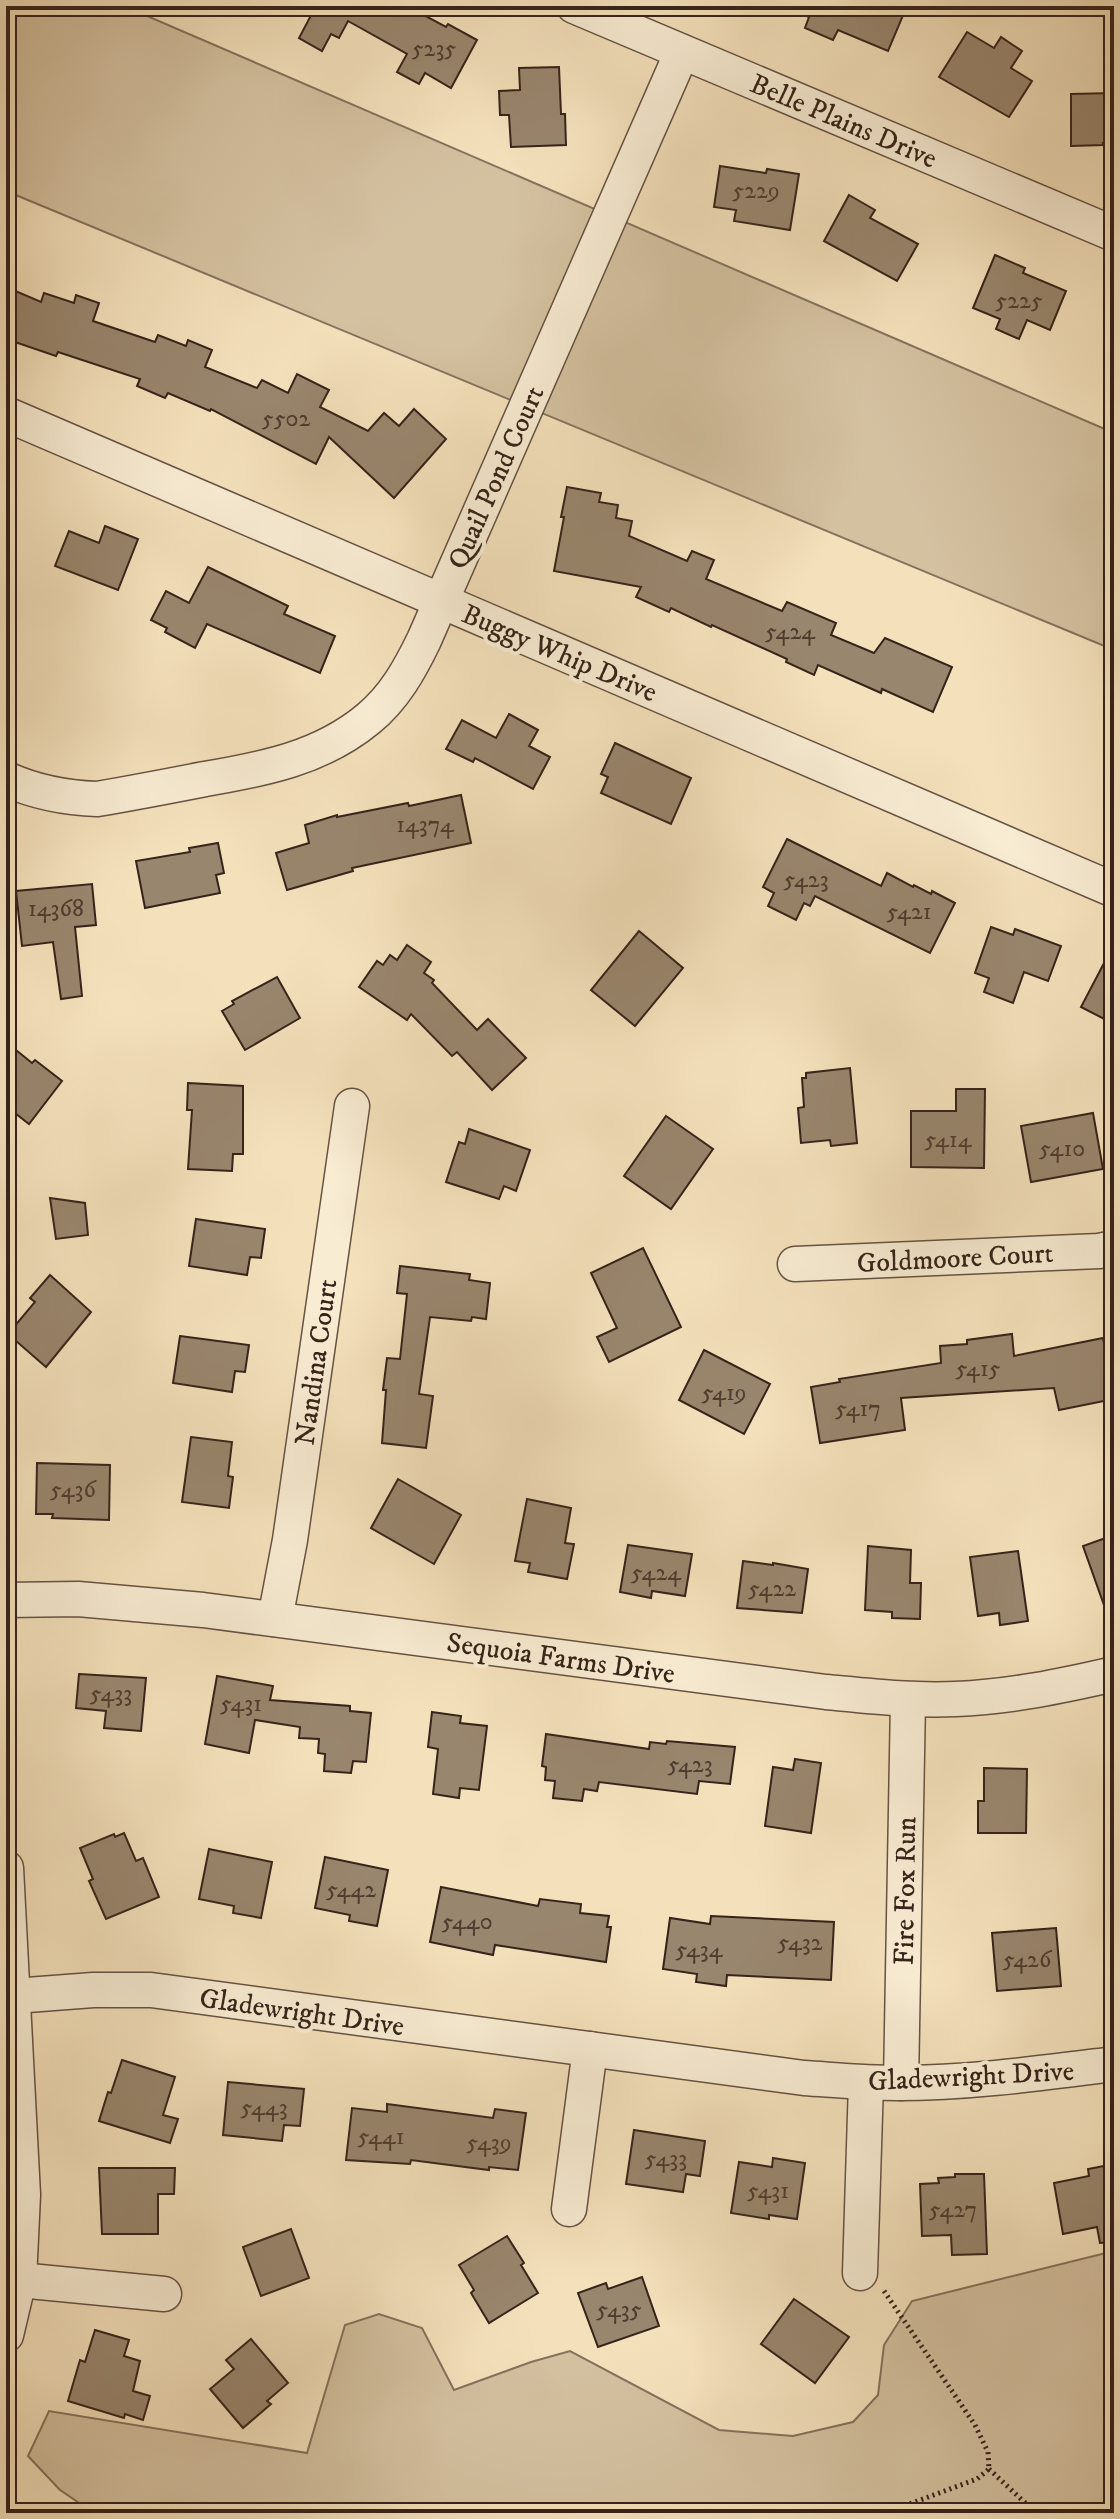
<svg xmlns="http://www.w3.org/2000/svg" width="1120" height="2519" viewBox="0 0 1120 2519" font-family="'IM FELL DW Pica',serif">
<style>
.green{fill:#d4c1a0;stroke:#85725c;stroke-width:2}
.building{fill:#99866e;stroke:#362319;stroke-width:2}
.lines{fill:none;stroke-linecap:round;stroke-linejoin:round}
.minor-casing{stroke:#665242;stroke-width:37}
.path{stroke:#362319;stroke-width:5;stroke-dasharray:2 4;stroke-linecap:butt}
.minor{stroke:#f8ecd3;stroke-width:34}
.labels{text-anchor:middle;stroke-width:8;stroke-linejoin:round;paint-order:stroke}
.number-label{font-size:24px;fill:#4f3c2e}
.street-label{font-size:28px;fill:#362319;stroke:#f8ecd3}
</style>
<rect width="100%" height="100%" fill="#f4e1bc"/>
<filter id="stains"><feTurbulence type="fractalNoise" baseFrequency=".0025" numOctaves="4"/><feColorMatrix values="0 0 0 0 .2 0 0 0 0 .09 0 0 0 0 .02 0 0 0 .5 -.17"/></filter>
<radialGradient id="worn" r=".72"><stop offset=".6" stop-color="#630" stop-opacity="0"/><stop offset="1" stop-color="#630" stop-opacity=".3"/></radialGradient>
<g class="green">
<polygon points="6,6 124,6 1114,433 1114,650 6,191"/>
<polygon points="1114,2251 1114,2513 94,2513 60,2490 28,2456 49,2411 307,2453 345,2325 379,2314 422,2328 454,2390 531,2362 570,2351 719,2430 793,2436 853,2422 878,2395 884,2345 912,2301"/>
</g>
<g class="building">
<polygon points="316,6 407,6 446,27 448,24 477,40 451,88 425,73 419,84 397,72 407,54 348,21 339,38 331,34 322,51 299,38"/>
<polygon points="783,6 888,6 904,13 888,51 838,30 833,40 805,28 809,17"/>
<polygon points="967,32 994,48 1001,37 1022,51 1011,68 1032,81 1009,117 939,77"/>
<polygon points="559,67 561,114 565,114 566,145 511,147 509,115 500,115 499,91 520,90 519,68"/>
<polygon points="1114,93 1114,143 1103,143 1104,145 1071,146 1071,94"/>
<polygon points="720,166 766,173 767,169 799,174 790,230 734,221 736,210 714,207"/>
<polygon points="849,195 875,210 870,218 918,244 897,281 824,241"/>
<polygon points="995,255 1025,268 1023,273 1066,291 1050,330 1027,320 1019,339 996,329 1000,319 973,308"/>
<polygon points="6,287 41,302 44,293 74,303 76,295 99,303 93,321 155,342 158,335 186,346 188,340 212,350 205,367 257,388 262,380 288,393 297,374 329,390 320,407 368,431 384,413 399,426 414,409 446,439 394,498 329,437 316,464 211,409 210,411 168,393 165,398 137,386 140,379 58,352 56,356 6,339"/>
<polygon points="567,487 601,493 599,502 618,505 616,518 632,521 629,536 687,561 692,551 714,560 706,579 782,611 787,602 836,623 831,635 874,653 885,638 952,667 933,712 882,689 881,693 818,665 814,675 786,662 787,659 712,625 711,627 671,608 669,612 636,597 641,587 554,571 564,517 561,517"/>
<polygon points="105,526 138,539 118,590 55,566 69,531 99,543"/>
<polygon points="208,567 288,606 284,614 335,636 320,673 207,624 195,648 165,632 167,628 151,620 166,591 189,603"/>
<polygon points="509,714 538,730 529,746 550,757 533,789 475,758 473,762 446,749 462,720 496,738"/>
<polygon points="615,743 691,778 671,824 601,793 608,777 601,774"/>
<polygon points="461,795 471,843 352,868 353,871 287,890 276,853 309,843 305,825 337,815 337,817 408,803 409,806"/>
<polygon points="787,839 881,886 887,873 913,887 914,885 931,894 932,891 955,903 930,953 815,896 810,906 804,903 796,920 768,906 774,893 763,887"/>
<polygon points="218,843 224,873 216,875 220,893 145,908 136,861 190,852 189,848"/>
<polygon points="92,884 96,925 75,927 82,996 61,999 53,942 22,946 16,891"/>
<polygon points="991,927 1013,935 1015,929 1061,946 1048,981 1024,972 1013,1003 984,992 989,978 975,973"/>
<polygon points="639,931 683,968 635,1026 591,990"/>
<polygon points="1114,944 1114,1024 1081,1007"/>
<polygon points="407,945 431,962 424,973 434,980 432,983 477,1030 488,1019 526,1058 492,1090 457,1052 452,1056 411,1014 407,1020 359,987 377,961 383,965 390,955 397,960"/>
<polygon points="277,977 300,1018 245,1050 222,1011 234,1004 232,1001"/>
<polygon points="6,1042 32,1063 35,1060 62,1081 29,1124 6,1106"/>
<polygon points="850,1068 857,1143 831,1146 830,1140 801,1143 798,1108 804,1107 802,1078 806,1078 806,1073"/>
<polygon points="188,1083 243,1086 243,1154 233,1154 232,1171 188,1169 192,1110 187,1110"/>
<polygon points="956,1089 985,1089 984,1168 911,1167 911,1111 956,1111"/>
<polygon points="1093,1113 1103,1169 1031,1182 1021,1126"/>
<polygon points="666,1116 713,1149 671,1209 624,1176"/>
<polygon points="469,1129 530,1150 516,1191 504,1186 499,1199 446,1182 459,1142 465,1144"/>
<polygon points="50,1198 85,1203 88,1235 56,1239"/>
<polygon points="196,1219 265,1229 261,1258 250,1257 247,1275 189,1266"/>
<polygon points="643,1248 681,1327 609,1362 597,1337 617,1328 591,1273"/>
<polygon points="400,1266 470,1274 469,1280 490,1283 486,1319 472,1317 471,1321 430,1317 419,1394 433,1396 426,1448 382,1443 386,1390 383,1390 387,1358 400,1359 407,1294 397,1293"/>
<polygon points="50,1275 91,1312 46,1367 8,1334 35,1302 30,1298"/>
<polygon points="1012,1334 1014,1356 1103,1338 1104,1343 1114,1341 1114,1399 1059,1410 1054,1388 901,1398 905,1430 820,1443 811,1387 840,1382 839,1379 941,1363 940,1346 967,1344 967,1340"/>
<polygon points="180,1336 249,1345 245,1372 235,1371 232,1392 173,1383"/>
<polygon points="704,1350 770,1384 744,1434 679,1400"/>
<polygon points="191,1437 232,1442 228,1476 233,1477 229,1508 182,1502"/>
<polygon points="37,1463 110,1465 109,1520 52,1518 53,1514 36,1514"/>
<polygon points="398,1479 461,1515 434,1564 371,1528"/>
<polygon points="527,1499 571,1508 565,1543 574,1544 567,1579 528,1572 530,1563 515,1561"/>
<polygon points="1114,1535 1114,1622 1110,1622 1083,1546"/>
<polygon points="628,1545 692,1554 685,1596 652,1591 651,1598 620,1592"/>
<polygon points="868,1546 911,1550 910,1583 921,1583 920,1619 892,1618 892,1612 865,1610"/>
<polygon points="1018,1551 1028,1621 1000,1625 999,1613 978,1616 970,1557"/>
<polygon points="743,1561 773,1565 773,1563 808,1569 802,1613 737,1608"/>
<polygon points="79,1674 146,1678 141,1731 104,1728 106,1711 76,1708"/>
<polygon points="217,1676 273,1686 270,1700 350,1706 350,1711 371,1713 366,1762 353,1761 351,1773 324,1771 325,1754 318,1753 319,1739 299,1738 300,1727 255,1720 249,1753 205,1744"/>
<polygon points="432,1712 461,1716 460,1723 487,1726 479,1790 460,1788 459,1798 433,1794 438,1749 428,1747"/>
<polygon points="546,1734 649,1749 650,1742 666,1744 667,1741 735,1747 730,1784 699,1781 697,1794 599,1782 597,1791 584,1789 582,1801 553,1798 555,1781 545,1780 546,1767 542,1766"/>
<polygon points="795,1759 821,1763 811,1833 765,1826 773,1767 793,1770"/>
<polygon points="984,1768 1027,1769 1026,1833 978,1833 978,1801 984,1801"/>
<polygon points="124,1833 136,1861 143,1858 159,1897 106,1919 89,1881 93,1879 80,1848 114,1834 115,1837"/>
<polygon points="209,1849 272,1862 261,1918 233,1913 234,1906 199,1899"/>
<polygon points="325,1857 388,1870 377,1926 349,1921 350,1915 315,1908"/>
<polygon points="441,1887 538,1906 540,1899 581,1904 580,1913 609,1916 607,1927 611,1927 606,1962 495,1945 493,1955 430,1942"/>
<polygon points="711,1916 834,1922 831,1980 727,1975 726,1986 696,1982 697,1974 663,1969 670,1918 710,1924"/>
<polygon points="1056,1928 1061,1986 997,1991 992,1933"/>
<polygon points="122,2060 175,2077 163,2115 178,2119 170,2143 99,2121 108,2092 111,2093"/>
<polygon points="228,2082 304,2089 300,2126 284,2125 282,2141 223,2135"/>
<polygon points="387,2104 493,2118 495,2109 526,2113 518,2170 489,2167 489,2170 411,2160 410,2164 346,2160 352,2108 387,2112"/>
<polygon points="634,2130 705,2141 700,2176 686,2174 683,2192 626,2184"/>
<polygon points="773,2158 805,2163 797,2219 769,2215 769,2219 731,2213 739,2162 772,2167"/>
<polygon points="1114,2164 1114,2242 1100,2243 1097,2227 1063,2234 1054,2183 1089,2176 1088,2169"/>
<polygon points="99,2168 175,2168 174,2194 158,2194 158,2234 102,2234"/>
<polygon points="955,2174 984,2174 987,2254 952,2255 951,2235 922,2236 920,2184 939,2183 938,2178 955,2177"/>
<polygon points="291,2229 309,2278 261,2296 243,2247"/>
<polygon points="507,2236 524,2263 521,2265 538,2293 489,2323 471,2293 474,2290 459,2265"/>
<polygon points="642,2277 659,2326 598,2347 578,2293 606,2283 608,2289"/>
<polygon points="794,2299 849,2337 815,2383 761,2344"/>
<polygon points="95,2330 129,2340 124,2356 140,2361 133,2391 150,2396 143,2420 125,2414 124,2418 68,2401 80,2360 85,2362"/>
<polygon points="251,2339 288,2383 267,2401 271,2404 243,2428 210,2389 234,2369 226,2360"/>
</g>
<g class="lines">
<g class="minor-casing">
<g id="minor">
<polyline points="574,6 1114,234"/>
<polyline points="6,414 1114,890"/>
<path d="M6 779C35 792 65 798 97 799 133 793 169 786 205 779 264 769 321 758 368 719 394 698 410 669 424 640L682 52"/>
<polyline points="795,1264 1099,1251 1114,1248"/>
<path d="M6 1600 78 1599 203 1610 826 1692C869 1696 912 1701 956 1699 1009 1697 1062 1686 1114 1674"/>
<polyline points="275,1619 290,1540 352,1106"/>
<polyline points="6,1868 23,2195 19,2280 6,2335"/>
<path d="M14 1996 93 1990H151L804 2078C835 2080 866 2083 897 2083 970 2083 1042 2073 1114 2064"/>
<polyline points="901,2083 908,1700"/>
<polyline points="569,2209 590,2049"/>
<polyline points="860,2273 866,2083"/>
<polyline points="19,2280 164,2294"/>
</g>
</g>
<g class="path">
<polyline points="884,2291 975,2425 988,2452 989,2469 977,2479 885,2513"/>
<polyline points="989,2469 1036,2513"/>
</g>
<use href="#minor" class="minor"/>
</g>
<g class="labels">
<g class="number-label">
<text x="434" y="56">5235</text>
<text x="756" y="198">5229</text>
<text x="1019" y="308">5225</text>
<text x="286" y="426">5502</text>
<text x="790" y="639">5424</text>
<text x="425" y="832">14374</text>
<text x="806" y="887">5423</text>
<text x="56" y="916">14368</text>
<text x="909" y="919">5421</text>
<text x="948" y="1147">5414</text>
<text x="1062" y="1156">5410</text>
<text x="978" y="1376">5415</text>
<text x="724" y="1400">5419</text>
<text x="858" y="1416">5417</text>
<text x="73" y="1497">5436</text>
<text x="656" y="1580">5424</text>
<text x="772" y="1596">5422</text>
<text x="111" y="1701">5433</text>
<text x="241" y="1711">5431</text>
<text x="690" y="1772">5423</text>
<text x="351" y="1897">5442</text>
<text x="467" y="1929">5440</text>
<text x="800" y="1950">5432</text>
<text x="699" y="1957">5434</text>
<text x="1027" y="1967">5426</text>
<text x="264" y="2115">5443</text>
<text x="381" y="2144">5441</text>
<text x="489" y="2150">5439</text>
<text x="666" y="2166">5433</text>
<text x="768" y="2198">5431</text>
<text x="953" y="2217">5427</text>
<text x="619" y="2317">5435</text>
</g>
<g class="street-label">
<text transform="translate(844 120) rotate(23)" y="10">Belle Plains Drive</text>
<text transform="translate(495 477) rotate(-66)" y="10">Quail Pond Court</text>
<text transform="translate(560 652) rotate(23)" y="10">Buggy Whip Drive</text>
<text transform="translate(955 1257) rotate(-3)" y="10">Goldmoore Court</text>
<text transform="translate(315 1362) rotate(-82)" y="10">Nandina Court</text>
<text transform="translate(561 1657) rotate(8)" y="10">Sequoia Farms Drive</text>
<text transform="translate(904 1891) rotate(-89)" y="10">Fire Fox Run</text>
<text transform="translate(302 2011) rotate(8)" y="10">Gladewright Drive</text>
<text transform="translate(971 2075) rotate(-3)" y="10">Gladewright Drive</text>
</g>
</g>
<rect width="1120" height="2519" fill="none" stroke="#f4e1bc" stroke-width="32"/>
<rect x="8" y="8" width="1104" height="2503" fill="none" stroke="#362319" stroke-width="4"/>
<rect x="16" y="16" width="1088" height="2487" fill="none" stroke="#362319" stroke-width="2"/>
<rect width="100%" height="100%" filter="url(#stains)"/>
<rect width="100%" height="100%" fill="url(#worn)"/>
</svg>
